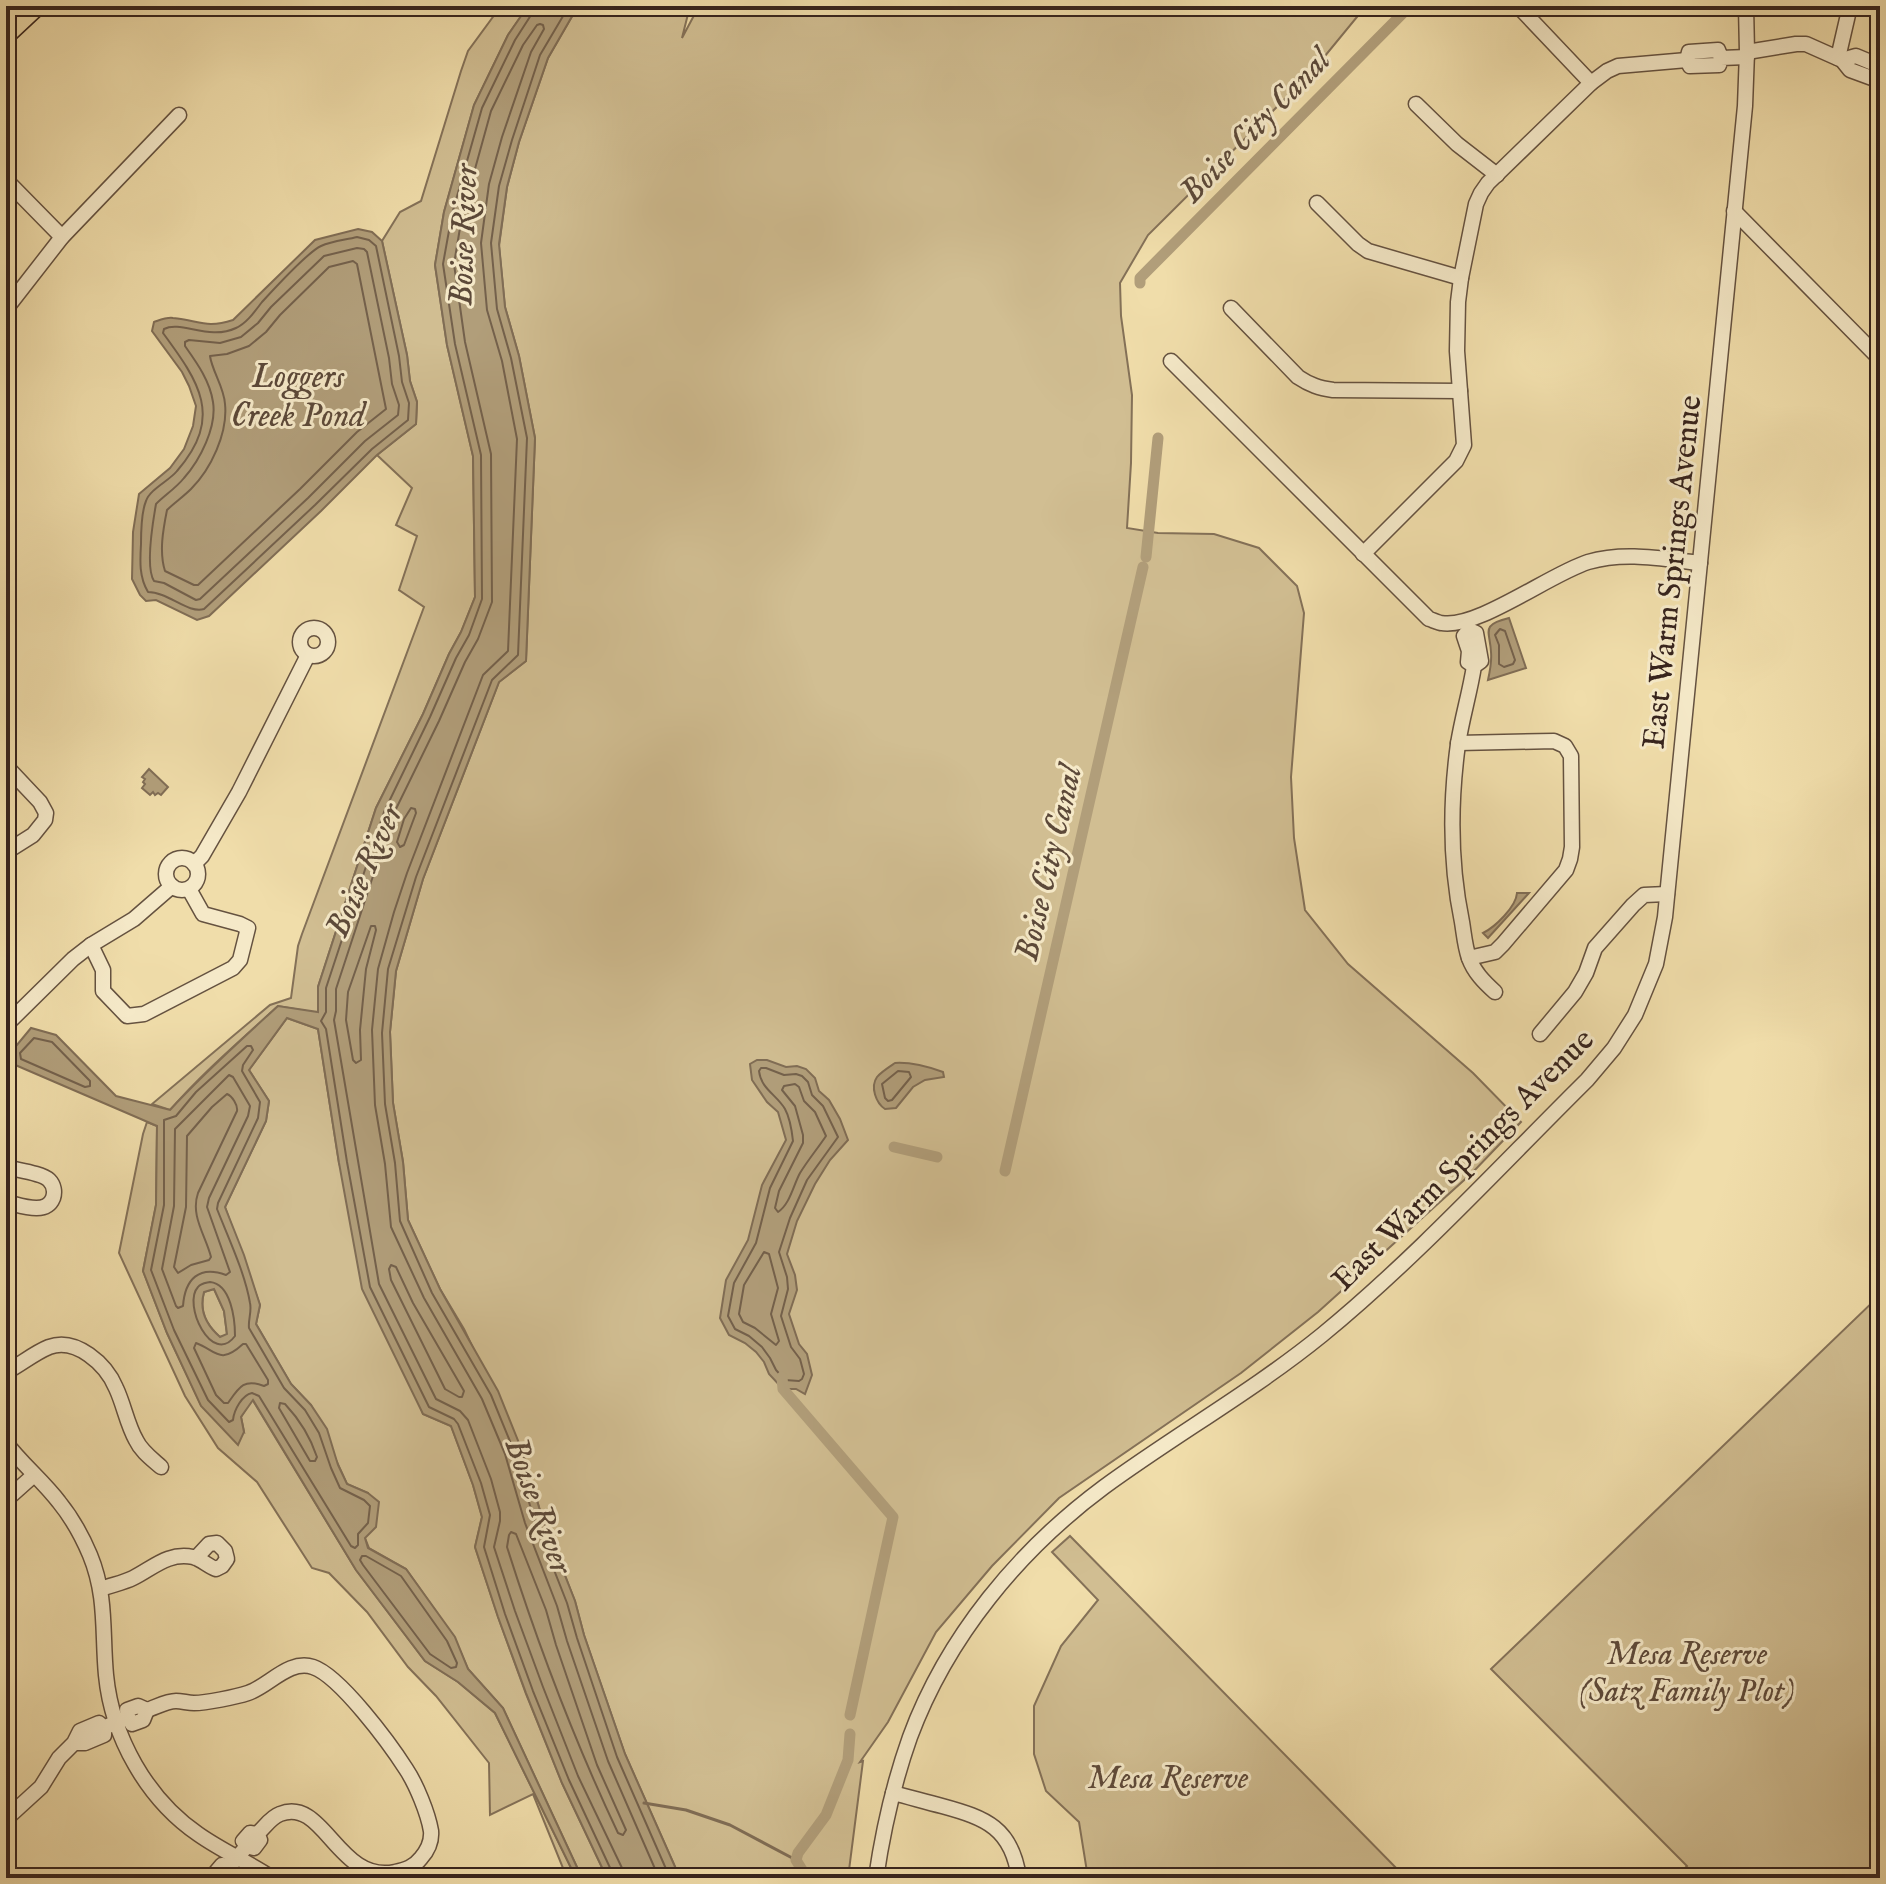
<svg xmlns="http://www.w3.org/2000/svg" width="1886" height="1884" viewBox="0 0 1886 1884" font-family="'IM FELL English',serif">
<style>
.green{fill:#d1be92;stroke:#847158;stroke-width:2}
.water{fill:#b19e7a;stroke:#806d55;stroke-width:2;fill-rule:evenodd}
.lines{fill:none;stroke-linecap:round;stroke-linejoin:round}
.shore{stroke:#74614c;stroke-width:2}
.stream{stroke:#806d55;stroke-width:3}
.canal{stroke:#b19e7a;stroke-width:11}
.minor-casing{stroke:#655240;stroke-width:17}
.major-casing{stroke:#37241d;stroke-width:21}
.minor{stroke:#f5e9c8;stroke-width:14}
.major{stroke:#f0ddaa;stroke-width:18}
.labels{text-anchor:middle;stroke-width:6;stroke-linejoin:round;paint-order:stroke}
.street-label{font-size:32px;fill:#37241d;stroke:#f5e9c8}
.park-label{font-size:32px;font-style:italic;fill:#5e4a3a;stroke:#f5e9c8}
.water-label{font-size:34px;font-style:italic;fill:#5c4939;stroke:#f5e9c8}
</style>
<rect width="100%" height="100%" fill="#f0ddaa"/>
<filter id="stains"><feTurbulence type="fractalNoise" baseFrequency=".0025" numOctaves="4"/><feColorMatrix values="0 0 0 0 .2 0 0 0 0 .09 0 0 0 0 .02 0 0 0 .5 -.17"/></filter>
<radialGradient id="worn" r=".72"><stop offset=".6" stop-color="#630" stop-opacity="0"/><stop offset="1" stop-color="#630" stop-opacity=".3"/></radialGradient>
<g class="green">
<path d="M501 6H528L508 35 474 105 444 212 435 265 447 345 473 456 475 597 461 632 449 654 423 714 376 808 318 987V1013L278 1006C241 1040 203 1072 170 1110L152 1104 270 1005 291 998 298 946 302 934 424 607 399 590 417 536 396 525 412 488 377 455 416 424 417 402 410 381 407 355 382 241 400 212 421 201 461 71 468 51Z"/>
<polygon points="578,6 690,6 682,38 699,6 1366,6 1311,73 1148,235 1120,283 1121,316 1132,395 1131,463 1127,528 1158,533 1214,534 1259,548 1297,586 1304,613 1291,777 1294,838 1305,910 1348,964 1473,1073 1521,1122 1472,1173 1318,1312 1241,1373 1059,1498 992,1566 936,1632 888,1722 860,1762 863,1761 848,1878 680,1878 625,1754 584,1635 575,1601 542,1517 521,1448 464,1329 440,1289 408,1220 403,1162 393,1103 390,1032 396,971 423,879 499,682 526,661 535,438 519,356 505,307 499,246 507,187 519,142 548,58"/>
<polygon points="287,1018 318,1029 339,1163 423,1414 451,1426 473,1485 482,1517 475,1547 498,1617 526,1694 562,1783 607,1878 582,1878 503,1708 468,1669 454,1637 406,1569 369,1548 365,1538 368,1493 347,1484 311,1405 291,1384 256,1324 260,1305 225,1207 266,1121 269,1101 249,1070"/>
<polygon points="147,1122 157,1126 156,1205 143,1271 167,1333 201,1405 244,1432 241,1417 252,1399 356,1570 425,1661 458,1682 495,1713 576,1878 567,1878 533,1794 490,1815 489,1763 436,1696 408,1667 367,1612 329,1573 312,1568 257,1482 218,1448 185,1396 119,1253 143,1134"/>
<path d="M214 1289 224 1311 227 1335 220 1337C206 1324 199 1311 204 1292Z"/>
<polygon points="1880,1295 1880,1878 1676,1878 1687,1866 1491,1669"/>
<polygon points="1070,1536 1406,1878 1088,1878 1079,1822 1046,1791 1034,1754 1034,1706 1061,1646 1098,1600 1052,1552"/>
</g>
<g class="water">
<path d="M528 6H578L548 58 519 142 507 187 499 244 505 307 519 356 535 438 526 661 499 682 423 879 396 971 390 1032 393 1103 403 1162 408 1220 440 1289 498 1391 521 1448 542 1517 575 1601 584 1635 625 1754 680 1878H607L562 1783 526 1693 498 1617 475 1547 482 1517 473 1485 451 1426 423 1414 362 1289 339 1163 318 1029 287 1018 249 1070 269 1101 266 1121 225 1207 244 1255 260 1305 256 1324 291 1384 311 1405 327 1429 338 1465 347 1484 368 1493 379 1502 376 1527 365 1538 368 1548 406 1569 455 1637 468 1669 503 1708 582 1878H576L495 1713 458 1682 425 1661 356 1570 253 1400 241 1417 244 1432 238 1445 201 1406 167 1333 143 1271 156 1205 157 1126 6 1061V1058L31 1028 56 1035 116 1096 170 1110C204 1073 241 1040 278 1006L318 1012V987L376 808 423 714 449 654 461 632 475 597 473 456 447 345 435 265 444 212 474 105 508 35ZM214 1289 224 1311 227 1334 220 1337C206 1325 199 1310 204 1292Z"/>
<path d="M358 229 372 232 382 241 407 355 410 381 417 402 416 424 377 455 321 511 209 616 197 620 156 600 146 601 140 595 132 579 133 532 139 494 170 468 184 449 193 426 196 406 189 386 182 372 152 331 154 322C160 320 167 317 173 318 199 320 205 329 233 320L315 240Z"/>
<path d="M1509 618 1526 668 1488 680C1490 671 1492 662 1491 652 1490 631 1480 625 1509 618Z"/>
<polygon points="149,769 168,787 161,795 158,793 155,795 153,792 150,795 142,788 145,784 143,782 145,779 142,777"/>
<path d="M1517 893H1529L1488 938 1483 933C1495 927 1516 907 1517 893Z"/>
<polygon points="757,1060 767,1060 786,1067 797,1066 806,1069 815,1078 819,1091 829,1100 840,1119 848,1140 830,1160 815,1184 797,1221 787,1254 795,1275 797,1290 789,1314 799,1344 807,1354 812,1375 805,1394 796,1389 783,1389 769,1374 764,1362 756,1352 745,1343 729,1335 720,1318 726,1280 748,1240 762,1185 786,1140 778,1112 767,1102 752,1080 750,1064"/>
<path d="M895 1063C910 1062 929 1067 943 1072L944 1077 925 1080 913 1087 896 1108 885 1109C876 1103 870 1087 877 1077 881 1072 889 1067 895 1063Z"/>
</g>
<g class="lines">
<g class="shore">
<polyline points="534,6 533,12 515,40 482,108 452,214 443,264 455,344 481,455 482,599 469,635 456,658 430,717 384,812 326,988 326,1012 321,1021 326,1029 347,1162 370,1287 429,1407 454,1419 458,1424 481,1483 490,1515 484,1547 505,1614 533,1691 569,1780 612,1872 613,1878"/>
<polyline points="569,6 540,55 512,140 499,186 491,243 497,309 511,358 527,438 518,655 492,680 416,877 388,969 382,1033 385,1104 395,1163 400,1221 432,1293 491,1395 514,1451 534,1519 567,1603 577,1638 617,1757 670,1878"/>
<path d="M357 237 369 240 376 246 399 356 402 382 409 403 408 420 372 449 315 505 204 609C188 614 168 592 148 592 139 577 140 561 141 544 141 531 141 513 146 501 150 489 169 481 177 471 224 417 199 382 163 333L164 329C181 320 209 341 236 328 247 323 255 311 262 302 273 290 308 252 321 246 332 241 345 240 357 237Z"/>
<path d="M357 248 364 249 367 252 389 358 392 384 399 405 398 415 365 441 308 498 200 599 196 600 164 583 154 581C145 567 153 521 156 504 165 495 176 488 184 478 200 460 217 427 213 402 210 381 197 363 185 346V342L189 340 220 343 241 337 258 323 271 307 324 256Z"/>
<path d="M353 261 357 264 386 409 357 432 300 489 198 585H194L165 571C159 552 163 530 167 510 174 503 183 497 191 489 211 469 228 433 225 404 224 387 212 371 210 356L227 354 249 346 266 332 280 315 329 267Z"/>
<polygon points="1500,629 1505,631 1515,660 1513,664 1504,667 1499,664 1499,645 1495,635"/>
<polygon points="411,808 415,809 416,813 404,845 400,847 397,842 404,819"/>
<polygon points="371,926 375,926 376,930 366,969 360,1030 361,1060 356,1063 353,1060 346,1020 348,992"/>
<polygon points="34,1038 52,1042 90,1081 90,1086 85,1087 21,1059 20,1053"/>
<path d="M247 1046H251L253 1050 243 1065 242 1071 260 1102 258 1118 218 1203 217 1209C228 1237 245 1273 250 1303 252 1311 248 1320 249 1328L284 1388 305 1410 319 1433 331 1468 340 1488 364 1500 370 1506 368 1523 358 1534V1545L355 1548 351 1546 259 1396 252 1393C242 1395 234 1410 233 1420L229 1422 208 1400 174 1330 151 1270 164 1205V1120L176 1116 196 1092Z"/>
<path d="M761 1068H766L784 1075 796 1074 802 1076 808 1082 812 1095 823 1106 838 1137 807 1180 790 1218 779 1252 787 1277 788 1289 781 1316 791 1347 800 1359 804 1374 802 1379 799 1381 785 1380 776 1370 770 1358 762 1347 749 1336 735 1329 728 1316 734 1283 756 1243 770 1188 793 1141C792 1132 790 1118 785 1109 777 1095 761 1089 759 1071Z"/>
<polygon points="898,1071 909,1072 911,1077 892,1100 888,1101 885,1098 882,1084"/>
<path d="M229 1075 233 1077 250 1106 248 1116 209 1198 207 1207 230 1272 226 1275C199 1265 185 1279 183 1306L178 1308 176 1306 162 1269 174 1206 175 1129Z"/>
<path d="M795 1084 799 1087 804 1101 815 1112 826 1136C818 1148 808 1160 800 1173 793 1186 790 1204 778 1212L775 1208 779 1191 803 1143V1135L795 1106 782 1090 784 1086Z"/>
<path d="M227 1094C232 1096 238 1105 237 1111L198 1193C190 1216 206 1236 211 1257L209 1260 191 1265 178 1273 174 1267 186 1207 187 1136 212 1107Z"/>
<polygon points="764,1252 769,1254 778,1288 771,1314 779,1341 776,1345 755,1328 743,1322 739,1314 744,1285"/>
<polygon points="391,1265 396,1267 413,1303 464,1391 462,1397 459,1397 445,1389 391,1280 389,1269"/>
<path d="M210 1282C231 1284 235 1319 235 1336 212 1367 182 1304 198 1287 201 1283 206 1283 210 1282Z"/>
<path d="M196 1343C216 1350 219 1366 243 1344H246L268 1380V1384L264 1386C244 1378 239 1387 228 1403H224L216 1395 194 1348Z"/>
<path d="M280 1403 285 1404C300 1420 310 1436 317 1457L315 1461H310L279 1408Z"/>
<path d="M511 1532 516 1534 546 1610 556 1645 597 1765 626 1830 623 1835 618 1833C574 1740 538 1645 507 1547L509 1535Z"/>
<polygon points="362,1556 366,1556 401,1576 447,1641 457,1663 456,1667 451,1668 430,1654 363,1565 360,1560"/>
<polyline points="623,1878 622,1868 578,1776 543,1687 515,1611 494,1547 500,1521 500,1512 491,1479 468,1420 460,1411 436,1399 379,1284 334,1020 336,1011 336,989 393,815 439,721 465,662 478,639 492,602 491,454 465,342 454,264 462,216 491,111 523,45 537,25 540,24 543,25 544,29 531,52 502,137 489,184 481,243 487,310 502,361 517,439 508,651 483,675 407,873 394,912 378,969 372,1030 375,1105 385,1164 391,1227 424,1298 482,1399 505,1454 525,1523 557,1606 567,1641 608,1761 659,1878"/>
</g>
<polyline class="stream" points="644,1803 686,1810 730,1825 796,1860"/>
<g class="canal">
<polyline points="1140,283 1140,278 1410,6"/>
<polyline points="1146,557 1158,438"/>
<polyline points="894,1147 937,1157"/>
<polyline points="1005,1171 1143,567"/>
<polyline points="782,1377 783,1389 893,1517 850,1715"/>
<polyline points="807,1878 796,1860 798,1853 826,1815 848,1760 850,1734"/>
</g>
<g class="minor-casing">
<g id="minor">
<polyline points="1518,6 1591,83"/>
<polyline points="1747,52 1796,44 1806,44 1842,60 1850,70 1880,81"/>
<polyline points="1721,58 1718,50 1689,52 1687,60 1690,66 1719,65 1721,58 1747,57"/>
<polyline points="1838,58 1850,6"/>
<polyline points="1842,60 1856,56 1880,66"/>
<polyline points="1416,104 1457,144 1497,175"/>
<polyline points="6,180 62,237"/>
<polyline points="1317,203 1358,244 1368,251 1461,278"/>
<polyline points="1734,211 1880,359"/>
<path d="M1231 308 1298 377C1310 385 1319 388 1333 390L1460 391"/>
<polyline points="6,309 62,237 179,115"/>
<path d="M1171 361 1429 619C1430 619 1439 623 1441 623 1476 630 1550 574 1588 562 1625 551 1663 559 1700 563"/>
<polyline points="1363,554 1456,461 1464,445 1457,351 1458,302 1461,278 1476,204 1481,193 1488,183 1591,83 1607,71 1618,66 1687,60"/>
<circle cx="314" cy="642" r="14"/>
<path d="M1474 666 1468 662 1469 651 1464 636 1469 630 1476 633 1481 661 1474 666C1470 692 1462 718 1458 744 1450 803 1450 864 1462 922 1464 934 1465 947 1469 958 1474 972 1484 982 1495 992"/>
<polyline points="1458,743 1554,741 1565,746 1571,756 1572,847 1570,859 1566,870 1503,944 1495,952 1469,958"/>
<polyline points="6,766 40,802 46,813 45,820 33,835 6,852"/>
<circle cx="182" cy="874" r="16"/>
<polyline points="194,864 202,856 239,792 308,655"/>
<polyline points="91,945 103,970 103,991 127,1016 144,1014 233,968 240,960 248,928 240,924 203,914 189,889"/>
<polyline points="6,1025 73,959 91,945 134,919 172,886"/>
<polyline points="1540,1034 1575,992 1586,973 1595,948 1633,905 1644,895 1667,894"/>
<path d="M6 1167C16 1170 42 1173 49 1180 54 1185 55 1192 53 1198 46 1216 20 1205 6 1202"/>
<path d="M6 1372C20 1365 34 1353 49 1347 76 1337 106 1364 116 1388 124 1405 127 1424 136 1440 141 1451 152 1459 161 1467"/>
<path d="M6 1443C22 1464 43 1481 59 1502 72 1518 82 1536 90 1555 107 1596 102 1633 106 1675 112 1737 147 1799 198 1834 222 1851 248 1862 272 1878"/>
<polyline points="6,1500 34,1475"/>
<path d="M101 1589C111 1585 123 1583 133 1578 153 1568 168 1552 193 1557 201 1559 208 1566 216 1569L222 1566 227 1559 225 1551 217 1543 209 1544 196 1558"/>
<path d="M147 1710C156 1707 167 1701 176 1701 182 1701 188 1703 194 1703 206 1703 236 1697 248 1693 269 1686 289 1659 313 1667 340 1676 390 1744 406 1769 416 1784 428 1813 431 1831 432 1842 428 1850 421 1858 414 1867 406 1870 395 1872 338 1884 324 1796 280 1814 271 1817 264 1828 257 1834"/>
<polyline points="108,1726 128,1717 127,1710 138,1706 147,1710 143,1720 132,1724 128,1717"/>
<path d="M893 1793C909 1797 926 1802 942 1806 986 1818 1012 1828 1019 1878"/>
<polyline points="6,1819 41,1787 59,1758 74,1743 80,1731 99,1723 104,1728 104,1735 85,1743 74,1743"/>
<polyline points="230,1866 247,1846 254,1848 260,1840 257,1834 250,1833 243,1841 247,1846"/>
<polyline points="211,1878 222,1865 230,1866 232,1873 228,1878"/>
<path d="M876 1878C883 1830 894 1782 910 1737 947 1637 1019 1550 1104 1487 1175 1435 1253 1391 1322 1335 1416 1258 1501 1165 1587 1080L1614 1048 1635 1015 1656 964 1665 917 1745 106 1747 52 1746 6"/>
</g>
</g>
<g class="major-casing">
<polyline id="major" points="6,35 37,6"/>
</g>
<use href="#minor" class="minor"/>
<use href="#major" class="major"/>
</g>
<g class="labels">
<g class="street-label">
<text transform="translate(1671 572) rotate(-84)" y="11">East Warm Springs Avenue</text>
<text transform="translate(1462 1159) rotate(-45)" y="11">East Warm Springs Avenue</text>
</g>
<g class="park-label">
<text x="1687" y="1664">Mesa Reserve<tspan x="1687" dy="37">(Satz Family Plot)</tspan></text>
<text x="1168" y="1788">Mesa Reserve</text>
</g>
<g class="water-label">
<text transform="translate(1254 125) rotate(-46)" y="12">Boise City Canal</text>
<text transform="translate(462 235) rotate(-88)" y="12">Boise River</text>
<text x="298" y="387">Loggers<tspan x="298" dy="39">Creek Pond</tspan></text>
<text transform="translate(1047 863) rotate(-77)" y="12">Boise City Canal</text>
<text transform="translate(363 870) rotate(-66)" y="12">Boise River</text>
<text transform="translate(540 1505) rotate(70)" y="12">Boise River</text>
</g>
</g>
<rect width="1886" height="1884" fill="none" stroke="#f0ddaa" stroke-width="32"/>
<rect x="8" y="8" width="1870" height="1868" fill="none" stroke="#37241d" stroke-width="4"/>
<rect x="16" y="16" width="1854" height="1852" fill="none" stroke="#37241d" stroke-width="2"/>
<rect width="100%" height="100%" filter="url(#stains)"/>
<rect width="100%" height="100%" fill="url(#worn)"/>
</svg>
